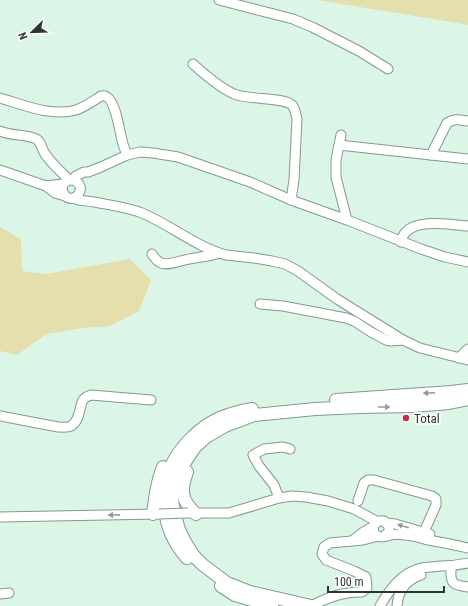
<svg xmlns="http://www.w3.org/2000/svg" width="468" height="606" viewBox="0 0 468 606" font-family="'Roboto Condensed',sans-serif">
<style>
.green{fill:#e4dfad}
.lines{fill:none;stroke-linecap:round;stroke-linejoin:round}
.minor-casing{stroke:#829a8c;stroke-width:11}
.major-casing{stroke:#829a8c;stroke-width:14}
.minor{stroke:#fff;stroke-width:9}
.major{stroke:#fff;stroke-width:12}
.minor-bridge-casing{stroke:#829a8c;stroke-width:11;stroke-linecap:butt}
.minor-bridge{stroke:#fff;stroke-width:9}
.oneway{fill:#969a98}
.poi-dot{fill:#bf2e46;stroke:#fff;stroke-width:1.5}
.labels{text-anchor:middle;stroke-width:3.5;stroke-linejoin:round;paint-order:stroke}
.poi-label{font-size:13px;fill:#2c3630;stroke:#fff;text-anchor:start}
</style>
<rect width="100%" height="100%" fill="#dbf5e6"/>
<g class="green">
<polygon points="317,0 468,0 468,25 464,24"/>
<polygon points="0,227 21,239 22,271 47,274 130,259 151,280 139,311 107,327 90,327 46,334 17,355 0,351"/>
</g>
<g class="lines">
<g class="minor-casing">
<g id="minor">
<polyline points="219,0 293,19 312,27 359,51 388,69"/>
<path d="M193 64C204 74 221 88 234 94 248 100 283 97 292 105 295 108 296 115 297 119L294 180 291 200"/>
<path d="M0 98C24 105 51 117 76 110 85 107 93 101 101 96 104 96 105 95 107 97 116 103 119 129 122 140 123 145 125 150 127 155"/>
<path d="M0 131C11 136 23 134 34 138 41 140 41 147 44 152 50 163 61 171 69 180"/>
<polyline points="341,135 336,160 336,177 347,220"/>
<polyline points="339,145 468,159"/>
<path d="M431 155 447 123C455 118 460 120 468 121"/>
<polyline points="0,170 46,186 55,193 65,196"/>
<polyline points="72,180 76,176 84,172 88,172 101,167 127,155 140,152 153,153 178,157 250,182 291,200 347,220 421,249 445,257 468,262"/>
<path d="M46 186C51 185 57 185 62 184 65 184 67 180 70 180 77 179 83 187 79 193 74 204 59 197 63 184"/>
<path d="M73 198C81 202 86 200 94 202 110 205 127 207 142 213 171 225 196 247 226 255L254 258 272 261 285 264 298 271 337 299 403 340 420 348 468 360"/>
<path d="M401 242C402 239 403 235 405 233 417 218 450 225 468 226"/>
<path d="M152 254C155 258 156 261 161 263 168 266 178 261 185 260 197 257 208 257 219 253"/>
<polyline points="260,304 283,306 346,318 354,321 371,332 386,340 391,341 403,340"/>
<polyline points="459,358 468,349"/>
<path d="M0 416 58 427C62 427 67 428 71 426 80 421 79 408 83 400 85 397 88 396 91 395L151 400"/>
<polyline points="279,498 274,485 259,466 253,455 264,449 283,447 290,449"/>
<polyline points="358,501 364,483 368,480 374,480 432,496 436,499 436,505 424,532"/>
<polyline points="190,513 229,513 279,498 292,496 306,497 328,501 354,509 378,522"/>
<polyline points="0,517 159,514"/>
<polyline points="387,523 395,524 430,534"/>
<path d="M384 536 389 532V526L384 521C378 520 371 525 374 532 377 540 385 536 391 535 395 534 399 534 403 535 412 535 420 538 428 540 441 542 455 545 468 548"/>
<polyline points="352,541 362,533 374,526"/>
<path d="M451 570C450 585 455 585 468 587"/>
<polyline points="0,594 9,593"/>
<path d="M311 606C329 597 342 592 362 592L367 588 366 577 354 571 326 560 322 554 324 547 330 543 363 540 378 536"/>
<path d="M380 606C390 589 401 573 421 568 427 567 434 567 440 566 449 566 459 565 468 563"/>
<path d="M397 606C398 590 406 580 421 575"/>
</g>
</g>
<g class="major-casing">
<g id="major">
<polyline points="336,400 451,392 468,390"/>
<path d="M187 472C180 491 181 500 196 514"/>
<path d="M153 514C155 498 157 482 163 467"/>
<path d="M187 558C171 540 163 518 165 494 166 485 168 476 171 467 179 447 200 427 220 418 230 414 241 411 252 409"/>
<polyline points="221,586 235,595 272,606"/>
<polyline points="311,606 250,592 227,583 203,565 193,555 185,542 179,530 174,511 172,500 175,480 185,462 195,447 206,437 225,426 254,415 315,409 360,407 413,406 449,403 468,399"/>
</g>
</g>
<use href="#minor" class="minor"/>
<use href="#major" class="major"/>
<g class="minor-bridge-casing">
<polyline id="minor-bridge" points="159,514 188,513"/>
</g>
<use href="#minor-bridge" class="minor-bridge"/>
</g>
<defs><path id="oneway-solid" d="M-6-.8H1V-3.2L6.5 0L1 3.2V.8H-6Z"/></defs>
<g class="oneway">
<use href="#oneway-solid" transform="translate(429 393) rotate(177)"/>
<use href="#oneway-solid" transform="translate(384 407)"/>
<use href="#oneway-solid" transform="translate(114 515) rotate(179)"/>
<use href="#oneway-solid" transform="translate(403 526) rotate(-164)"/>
</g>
<circle class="poi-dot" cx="406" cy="418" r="4"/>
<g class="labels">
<g class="poi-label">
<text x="414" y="423">Total</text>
</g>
</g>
<g transform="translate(32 32) rotate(247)" stroke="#ffffff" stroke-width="3" paint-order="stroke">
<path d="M0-3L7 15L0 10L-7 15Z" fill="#2c3630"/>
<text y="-6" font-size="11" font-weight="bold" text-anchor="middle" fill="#2c3630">N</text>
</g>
<path d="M328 586v6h116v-6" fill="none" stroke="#2c3630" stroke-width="2"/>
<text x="334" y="586" font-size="12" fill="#2c3630" stroke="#ffffff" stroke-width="3" paint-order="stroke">100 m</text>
</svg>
